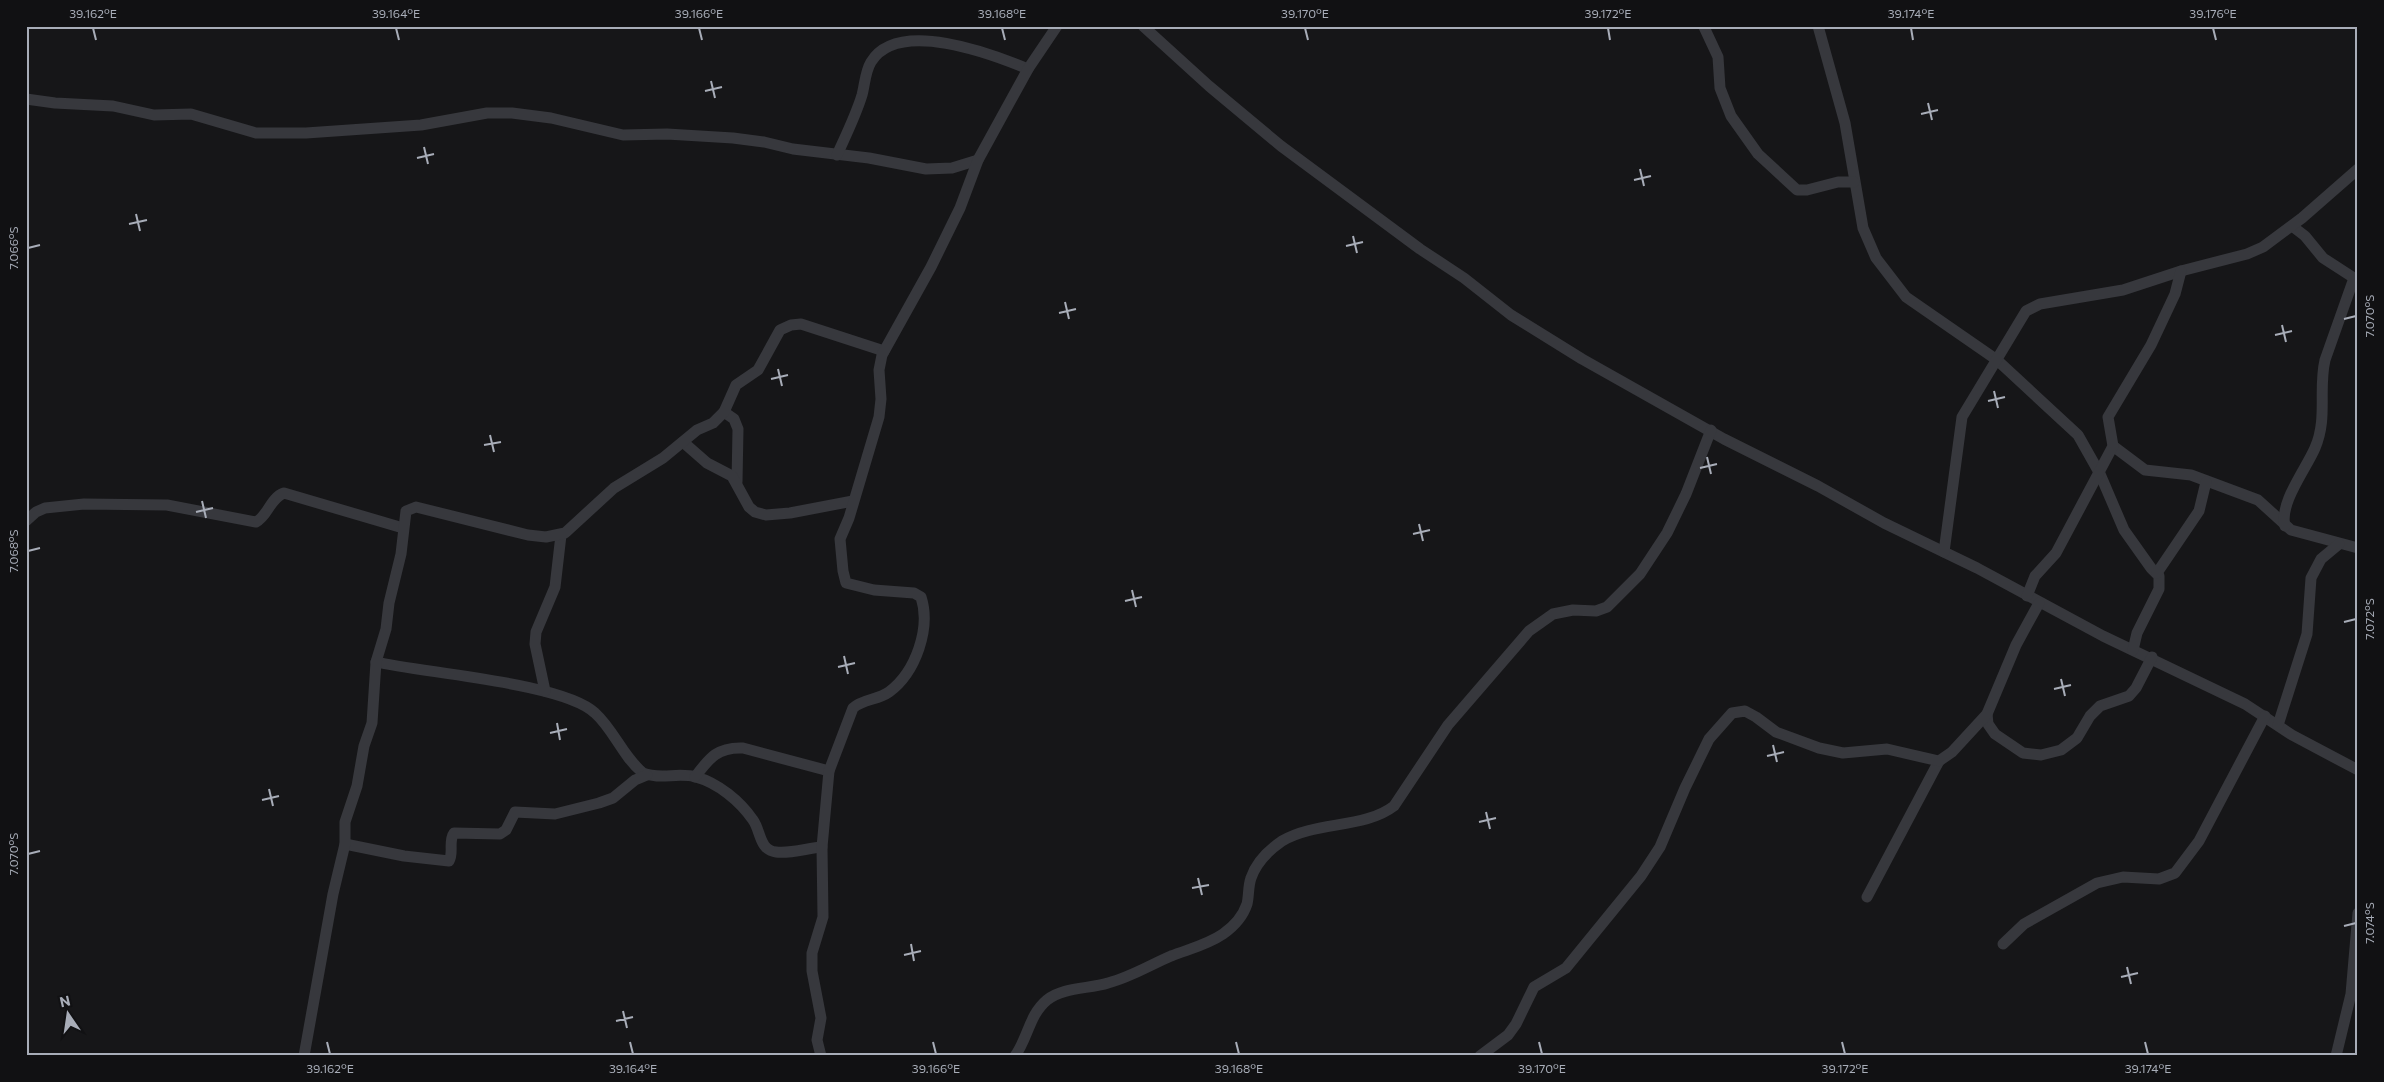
<svg xmlns="http://www.w3.org/2000/svg" width="2384" height="1082" viewBox="0 0 2384 1082" font-family="Commissioner,sans-serif">
<style>
.lines{fill:none;stroke-linecap:round;stroke-linejoin:round}
.minor{stroke:#37383d;stroke-width:11}
.ticks{fill:none;stroke:#a8adb8;stroke-width:2}
.neatline{fill:none;stroke:#a8adb8;stroke-width:2}
.ticks-label{font-size:12px;text-anchor:middle;fill:#a8adb8}
</style>
<rect width="100%" height="100%" fill="#161618"/>
<g class="lines">
<g class="minor">
<polyline points="1143,26 1209,86 1281,146 1420,249 1464,278 1511,315 1582,359 1724,439 1818,486 1884,523 1977,568 2103,636 2245,704 2292,735 2358,770"/>
<polyline points="1818,26 1845,123 1863,228 1876,258 1906,297 1997,360 2078,435 2100,474 2124,530 2151,568 2159,576 2159,589 2137,633 2133,650"/>
<polyline points="1704,27 1718,57 1720,88 1731,116 1758,154 1797,190 1807,190 1838,182 1854,182"/>
<polyline points="26,99 55,103 113,106 154,115 191,114 256,133 306,133 421,125 487,113 512,113 551,118 623,135 667,134 733,138 764,142 793,149 869,158 926,169 952,168 978,160"/>
<path d="M837 155C846 135 856 115 862 95 865 84 865 72 871 62 898 18 992 54 1028 69"/>
<polyline points="724,412 734,419 738,429 737,482"/>
<polyline points="683,442 707,463 732,476 749,507 755,512 766,515 790,513 853,501"/>
<polyline points="2113,446 2145,470 2191,475 2258,500 2291,530 2358,548"/>
<path d="M26 521 36 512 45 508 84 504 167 505 256 522C268 516 270 498 284 493L403 528"/>
<path d="M2285 526C2279 503 2306 469 2315 448 2328 418 2318 390 2325 360L2354 278 2323 258 2305 236 2292 226"/>
<polyline points="1944,552 1962,417 2026,311 2040,304 2123,290 2181,271 2247,254 2263,247 2302,218 2358,169"/>
<polyline points="2157,573 2199,511 2206,482"/>
<polyline points="2027,596 2035,576 2056,553 2113,446 2108,417 2151,345 2175,294 2181,271"/>
<path d="M376 662C424 673 564 683 595 713 614 730 623 757 643 773 659 780 679 772 696 777 718 783 740 801 753 820 761 831 759 850 776 852 790 854 808 848 822 847"/>
<polyline points="545,691 535,644 536,632 555,587 561,535"/>
<polyline points="1987,714 1988,724 1995,734 2023,753 2041,755 2061,750 2077,738 2090,716 2100,706 2129,696 2136,688 2152,657"/>
<polyline points="2278,725 2307,634 2311,578 2321,559 2339,544"/>
<path d="M695 777C710 757 718 747 743 748L829 771"/>
<path d="M345 844 404 856 449 861C454 853 448 841 454 833L500 834 506 830 515 812 555 814 599 803 613 798 635 780 647 775"/>
<polyline points="1867,897 1939,761"/>
<polyline points="2003,944 2024,924 2097,883 2123,877 2159,879 2175,873 2199,841 2265,716"/>
<polyline points="304,1056 333,894 345,844 345,822 357,786 364,746 372,723 376,662 386,629 389,603 401,554 406,511 416,507 528,535 546,537 565,533 614,488 663,458 697,430 713,423 724,412 736,385 758,370 780,330 791,325 801,324 884,351"/>
<path d="M821 1056 817 1040 821 1018 812 971V953L823 917 822 847 829 771 853 708C863 699 878 700 889 692 916 672 931 628 921 597L914 593 874 590 846 583 843 571 840 539 849 518 879 417 881 399 879 370 882 355 931 267 960 208 978 160 1028 69 1057 26"/>
<path d="M1015 1056C1028 1038 1029 1015 1047 1000 1063 987 1089 989 1108 983 1131 977 1150 965 1171 956 1189 949 1207 945 1223 934 1233 927 1243 916 1247 904 1249 896 1248 886 1251 878 1256 863 1269 850 1282 841 1316 821 1364 829 1394 806L1448 725 1529 631 1553 614 1573 610 1596 611 1607 607 1640 574 1667 533 1686 494 1711 430"/>
<polyline points="1480,1056 1508,1035 1516,1024 1534,987 1566,968 1641,876 1660,847 1685,788 1709,739 1732,713 1745,711 1756,717 1776,732 1819,748 1843,753 1887,749 1939,761 1952,752 1987,714 2016,645 2039,603"/>
<polyline points="2336,1056 2351,994 2358,913"/>
</g>
</g>
<path class="ticks" d="M93 28 96 40M396 28 399 40M699 28 702 40M1002 28 1005 40M1305 28 1308 40M1608 28 1610 40M1911 28 1913 40M2213 28 2216 40M711 81 715 98M705 91 722 87M1928 103 1932 120M1921 114 1938 110M424 147 428 164M417 158 434 154M1640 169 1644 186M1634 180 1651 176M136 214 140 231M129 224 147 220M1353 236 1357 253M1346 246 1363 242M28 248 40 245M1065 302 1069 319M1059 313 1076 309M2344 319 2356 316M2282 325 2286 342M2275 335 2292 331M778 369 782 386M771 379 788 375M1994 391 1998 408M1988 401 2005 397M490 435 494 452M484 445 501 442M1707 457 1711 474M1700 468 1717 464M202 501 206 518M196 512 213 508M1419 524 1423 541M1413 534 1430 530M28 551 40 548M1132 590 1136 607M1125 601 1142 597M2344 622 2356 619M844 656 848 674M838 667 855 663M2061 679 2065 696M2054 689 2071 685M557 723 560 740M550 733 567 729M1773 745 1777 762M1767 756 1784 752M269 789 273 806M262 800 279 796M1486 812 1490 829M1479 822 1496 818M28 854 40 851M1198 878 1202 895M1192 888 1209 885M2344 926 2356 923M911 944 914 961M904 955 921 951M2127 967 2131 984M2121 977 2138 973M623 1011 627 1028M616 1021 633 1017M327 1042 330 1054M630 1042 633 1054M933 1042 936 1054M1236 1042 1239 1054M1539 1042 1542 1054M1842 1042 1845 1054M2145 1042 2148 1054"/>
<rect width="2384" height="1082" fill="none" stroke="#111113" stroke-width="55"/>
<g transform="translate(68 1014) rotate(347)" stroke="#111113" stroke-width="4" paint-order="stroke">
<path d="M0-4L9 19L0 12L-9 19Z" fill="#a8adb8"/>
<text y="-8" font-size="14" font-weight="bold" text-anchor="middle" fill="#a8adb8">N</text>
</g>
<rect x="28" y="28" width="2328" height="1026" class="neatline"/>
<g class="ticks-label">
<text x="93" y="18">39.162°E</text>
<text x="396" y="18">39.164°E</text>
<text x="699" y="18">39.166°E</text>
<text x="1002" y="18">39.168°E</text>
<text x="1305" y="18">39.170°E</text>
<text x="1608" y="18">39.172°E</text>
<text x="1911" y="18">39.174°E</text>
<text x="2213" y="18">39.176°E</text>
<text transform="translate(14 248) rotate(-90)" y="4">7.066°S</text>
<text transform="translate(2370 316) rotate(-90)" y="4">7.070°S</text>
<text transform="translate(14 551) rotate(-90)" y="4">7.068°S</text>
<text transform="translate(2370 619) rotate(-90)" y="4">7.072°S</text>
<text transform="translate(14 854) rotate(-90)" y="4">7.070°S</text>
<text transform="translate(2370 923) rotate(-90)" y="4">7.074°S</text>
<text x="330" y="1073">39.162°E</text>
<text x="633" y="1073">39.164°E</text>
<text x="936" y="1073">39.166°E</text>
<text x="1239" y="1073">39.168°E</text>
<text x="1542" y="1073">39.170°E</text>
<text x="1845" y="1073">39.172°E</text>
<text x="2148" y="1073">39.174°E</text>
</g>
</svg>
